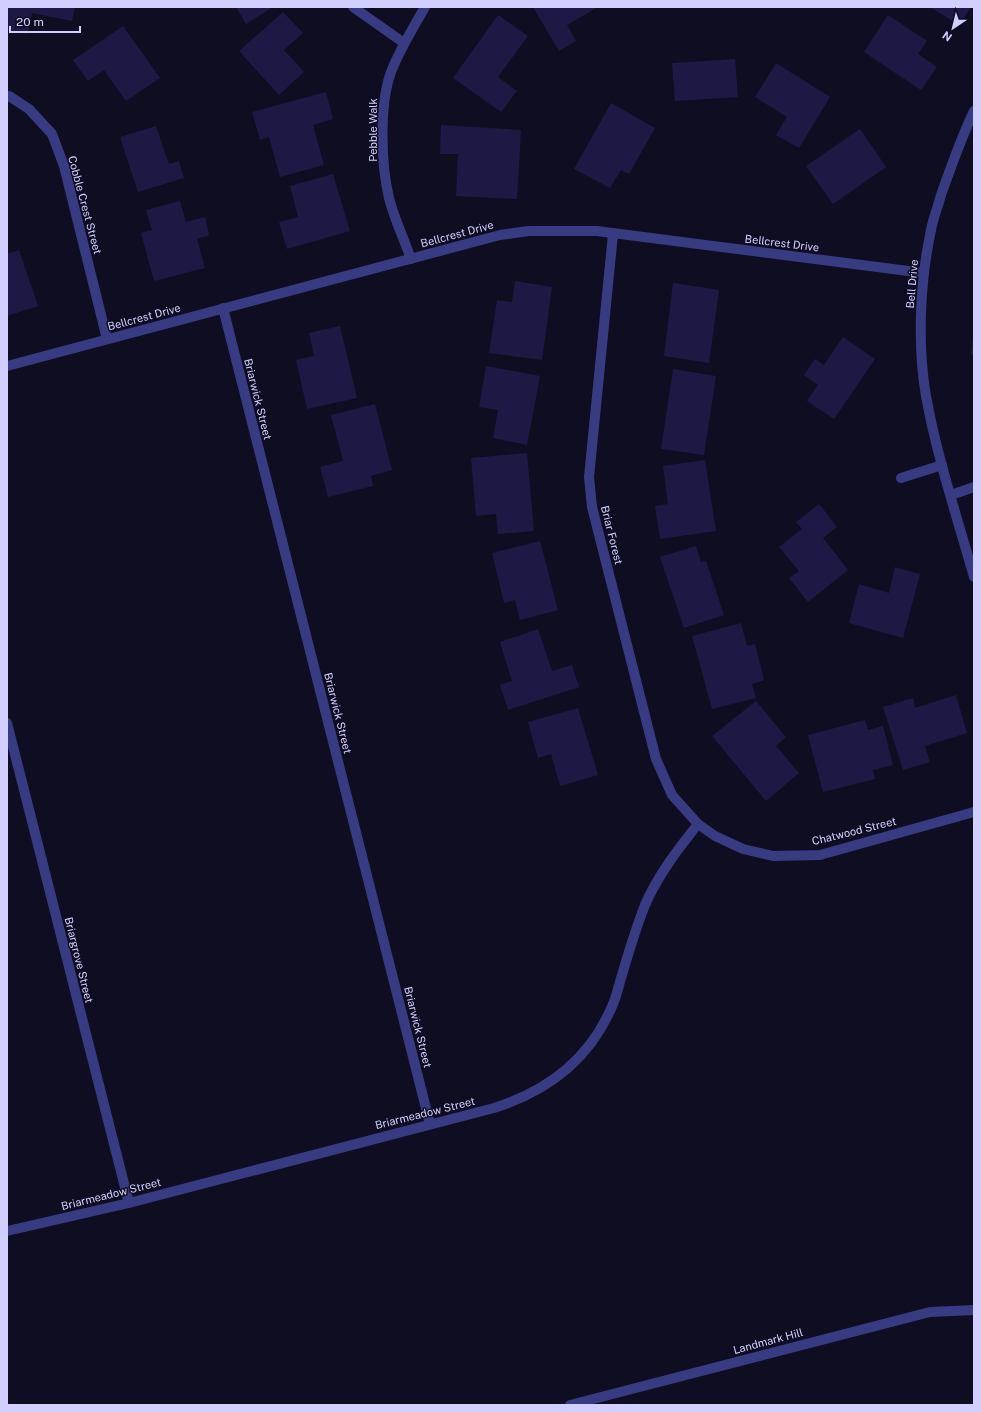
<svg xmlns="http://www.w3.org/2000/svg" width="981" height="1412" viewBox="0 0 981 1412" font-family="'Public Sans',sans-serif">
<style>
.building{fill:#1e1944}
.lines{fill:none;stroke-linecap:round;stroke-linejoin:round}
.minor{stroke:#383b82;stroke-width:10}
.labels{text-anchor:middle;stroke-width:3;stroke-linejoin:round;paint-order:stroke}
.street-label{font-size:11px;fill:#d0cfff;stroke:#0f0d22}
</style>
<rect width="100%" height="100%" fill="#0f0d22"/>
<g class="building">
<polygon points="7,7 75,7 72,21 32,13 28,34 7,30"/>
<polygon points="236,7 273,7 246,24"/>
<polygon points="533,7 598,7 567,25 576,41 559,51"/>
<polygon points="930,7 971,7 959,25"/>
<polygon points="283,12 303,33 284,50 304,72 279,95 239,51"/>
<polygon points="498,15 528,36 498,77 517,91 501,112 453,78"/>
<polygon points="888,15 927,41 918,54 937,67 921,90 864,52"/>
<polygon points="123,26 160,78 126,101 104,70 88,81 73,60"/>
<polygon points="735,59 738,97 675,101 672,63"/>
<polygon points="776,63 830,97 799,148 776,135 787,117 755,97"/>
<polygon points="326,92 333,119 313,125 324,165 280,177 269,137 260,140 252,112"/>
<polygon points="611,103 655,128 629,174 621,170 610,188 574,169"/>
<polygon points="441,125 521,130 517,199 456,196 458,154 440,154"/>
<polygon points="156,126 169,164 179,161 184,178 138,192 120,137"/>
<polygon points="860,129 886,167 833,204 806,166"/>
<polygon points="333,174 350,231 287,249 279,222 298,217 290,186"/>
<polygon points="180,201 186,222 205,217 209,235 197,239 205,268 154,281 141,233 152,230 146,210"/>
<polygon points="19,250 38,306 7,316 7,254"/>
<polygon points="515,281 552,287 542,360 489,353 497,300 512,302"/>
<polygon points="673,283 719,290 709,363 664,356"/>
<polygon points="340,326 357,398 307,409 296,360 314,356 309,333"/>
<polygon points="843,337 875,359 834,419 807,401 818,385 804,375 815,359 824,365"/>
<polygon points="973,337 974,337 974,355 971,355"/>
<polygon points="486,366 540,376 527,445 493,438 498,410 479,407"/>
<polygon points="673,369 716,376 704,455 661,449"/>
<polygon points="375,404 392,470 371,476 373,486 328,497 320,467 343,461 331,415"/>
<polygon points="527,453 534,531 498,534 496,514 476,516 471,458"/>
<polygon points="705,460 716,531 660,539 655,506 668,504 663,466"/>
<polygon points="819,504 837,527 823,538 848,570 808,602 789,578 799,571 779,547 802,529 796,522"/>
<polygon points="540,541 558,610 520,620 515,600 504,603 492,553"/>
<polygon points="696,546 701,562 706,561 724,615 684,628 660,557"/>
<polygon points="895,567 920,574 903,638 849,623 859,584 889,593"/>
<polygon points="741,623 747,646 755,644 764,680 752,684 756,698 712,709 692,636"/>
<polygon points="538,629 552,671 572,665 579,687 508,710 500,685 512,681 500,642"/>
<polygon points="956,695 967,733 925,746 930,762 903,770 883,707 913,698 915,708"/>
<polygon points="756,701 786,737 776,746 799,773 766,801 712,736"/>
<polygon points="578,708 598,775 560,786 551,754 538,758 528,722"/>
<polygon points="865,720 868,730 883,726 893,765 873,770 875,779 823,792 808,735"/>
</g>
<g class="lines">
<g class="minor">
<polyline points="353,7 404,43"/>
<polyline points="9,96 29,109 52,134 64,166 107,339"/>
<path d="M974 111C961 138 951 167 941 195 938 207 933 218 931 230 920 282 917 343 926 396 937 457 957 517 974 577"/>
<polyline points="613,234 589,477 592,507 656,759 672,795 698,824 715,836 743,849 773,856 820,855 974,812"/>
<path d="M411 259C404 239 394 218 389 198 381 164 379 105 391 72 400 49 413 28 425 7"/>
<polyline points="223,308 430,1124"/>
<polyline points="7,366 500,235 529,231 597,231 924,273"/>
<polyline points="901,478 942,465"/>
<polyline points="951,495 974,487"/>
<polyline points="7,723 129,1203"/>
<path d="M7 1231 129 1203 494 1108C548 1091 591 1058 613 1004 617 995 619 984 622 975 629 951 636 928 645 905 658 875 678 849 698 824"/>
<polyline points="570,1405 930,1312 974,1310"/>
</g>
</g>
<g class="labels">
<g class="street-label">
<text transform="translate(373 130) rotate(-90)" y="4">Pebble Walk</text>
<text transform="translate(85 205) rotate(75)" y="4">Cobble Crest Street</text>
<text transform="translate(457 234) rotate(-15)" y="4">Bellcrest Drive</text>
<text transform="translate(782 243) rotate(7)" y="4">Bellcrest Drive</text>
<text transform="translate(912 284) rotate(-85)" y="4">Bell Drive</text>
<text transform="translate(144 317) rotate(-15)" y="4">Bellcrest Drive</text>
<text transform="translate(258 399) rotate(76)" y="4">Briarwick Street</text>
<text transform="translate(612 535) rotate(76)" y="4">Briar Forest</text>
<text transform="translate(338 713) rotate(76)" y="4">Briarwick Street</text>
<text transform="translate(854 831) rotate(-14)" y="4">Chatwood Street</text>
<text transform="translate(79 960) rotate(76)" y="4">Briargrove Street</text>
<text transform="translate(418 1027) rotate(76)" y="4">Briarwick Street</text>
<text transform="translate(425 1113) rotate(-14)" y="4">Briarmeadow Street</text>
<text transform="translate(111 1194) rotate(-14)" y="4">Briarmeadow Street</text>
<text transform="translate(768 1341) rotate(-15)" y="4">Landmark Hill</text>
</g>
</g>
<rect width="981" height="1412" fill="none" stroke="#d0cfff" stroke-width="16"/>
<g transform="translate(953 28) rotate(215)" stroke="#0f0d22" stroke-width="3" paint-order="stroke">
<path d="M0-3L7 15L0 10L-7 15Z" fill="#d0cfff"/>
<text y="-6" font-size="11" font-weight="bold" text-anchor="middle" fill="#d0cfff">N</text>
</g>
<path d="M10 26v6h70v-6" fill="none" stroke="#d0cfff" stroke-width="2"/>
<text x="16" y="26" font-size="12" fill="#d0cfff" stroke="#0f0d22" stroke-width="3" paint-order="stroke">20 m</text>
</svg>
